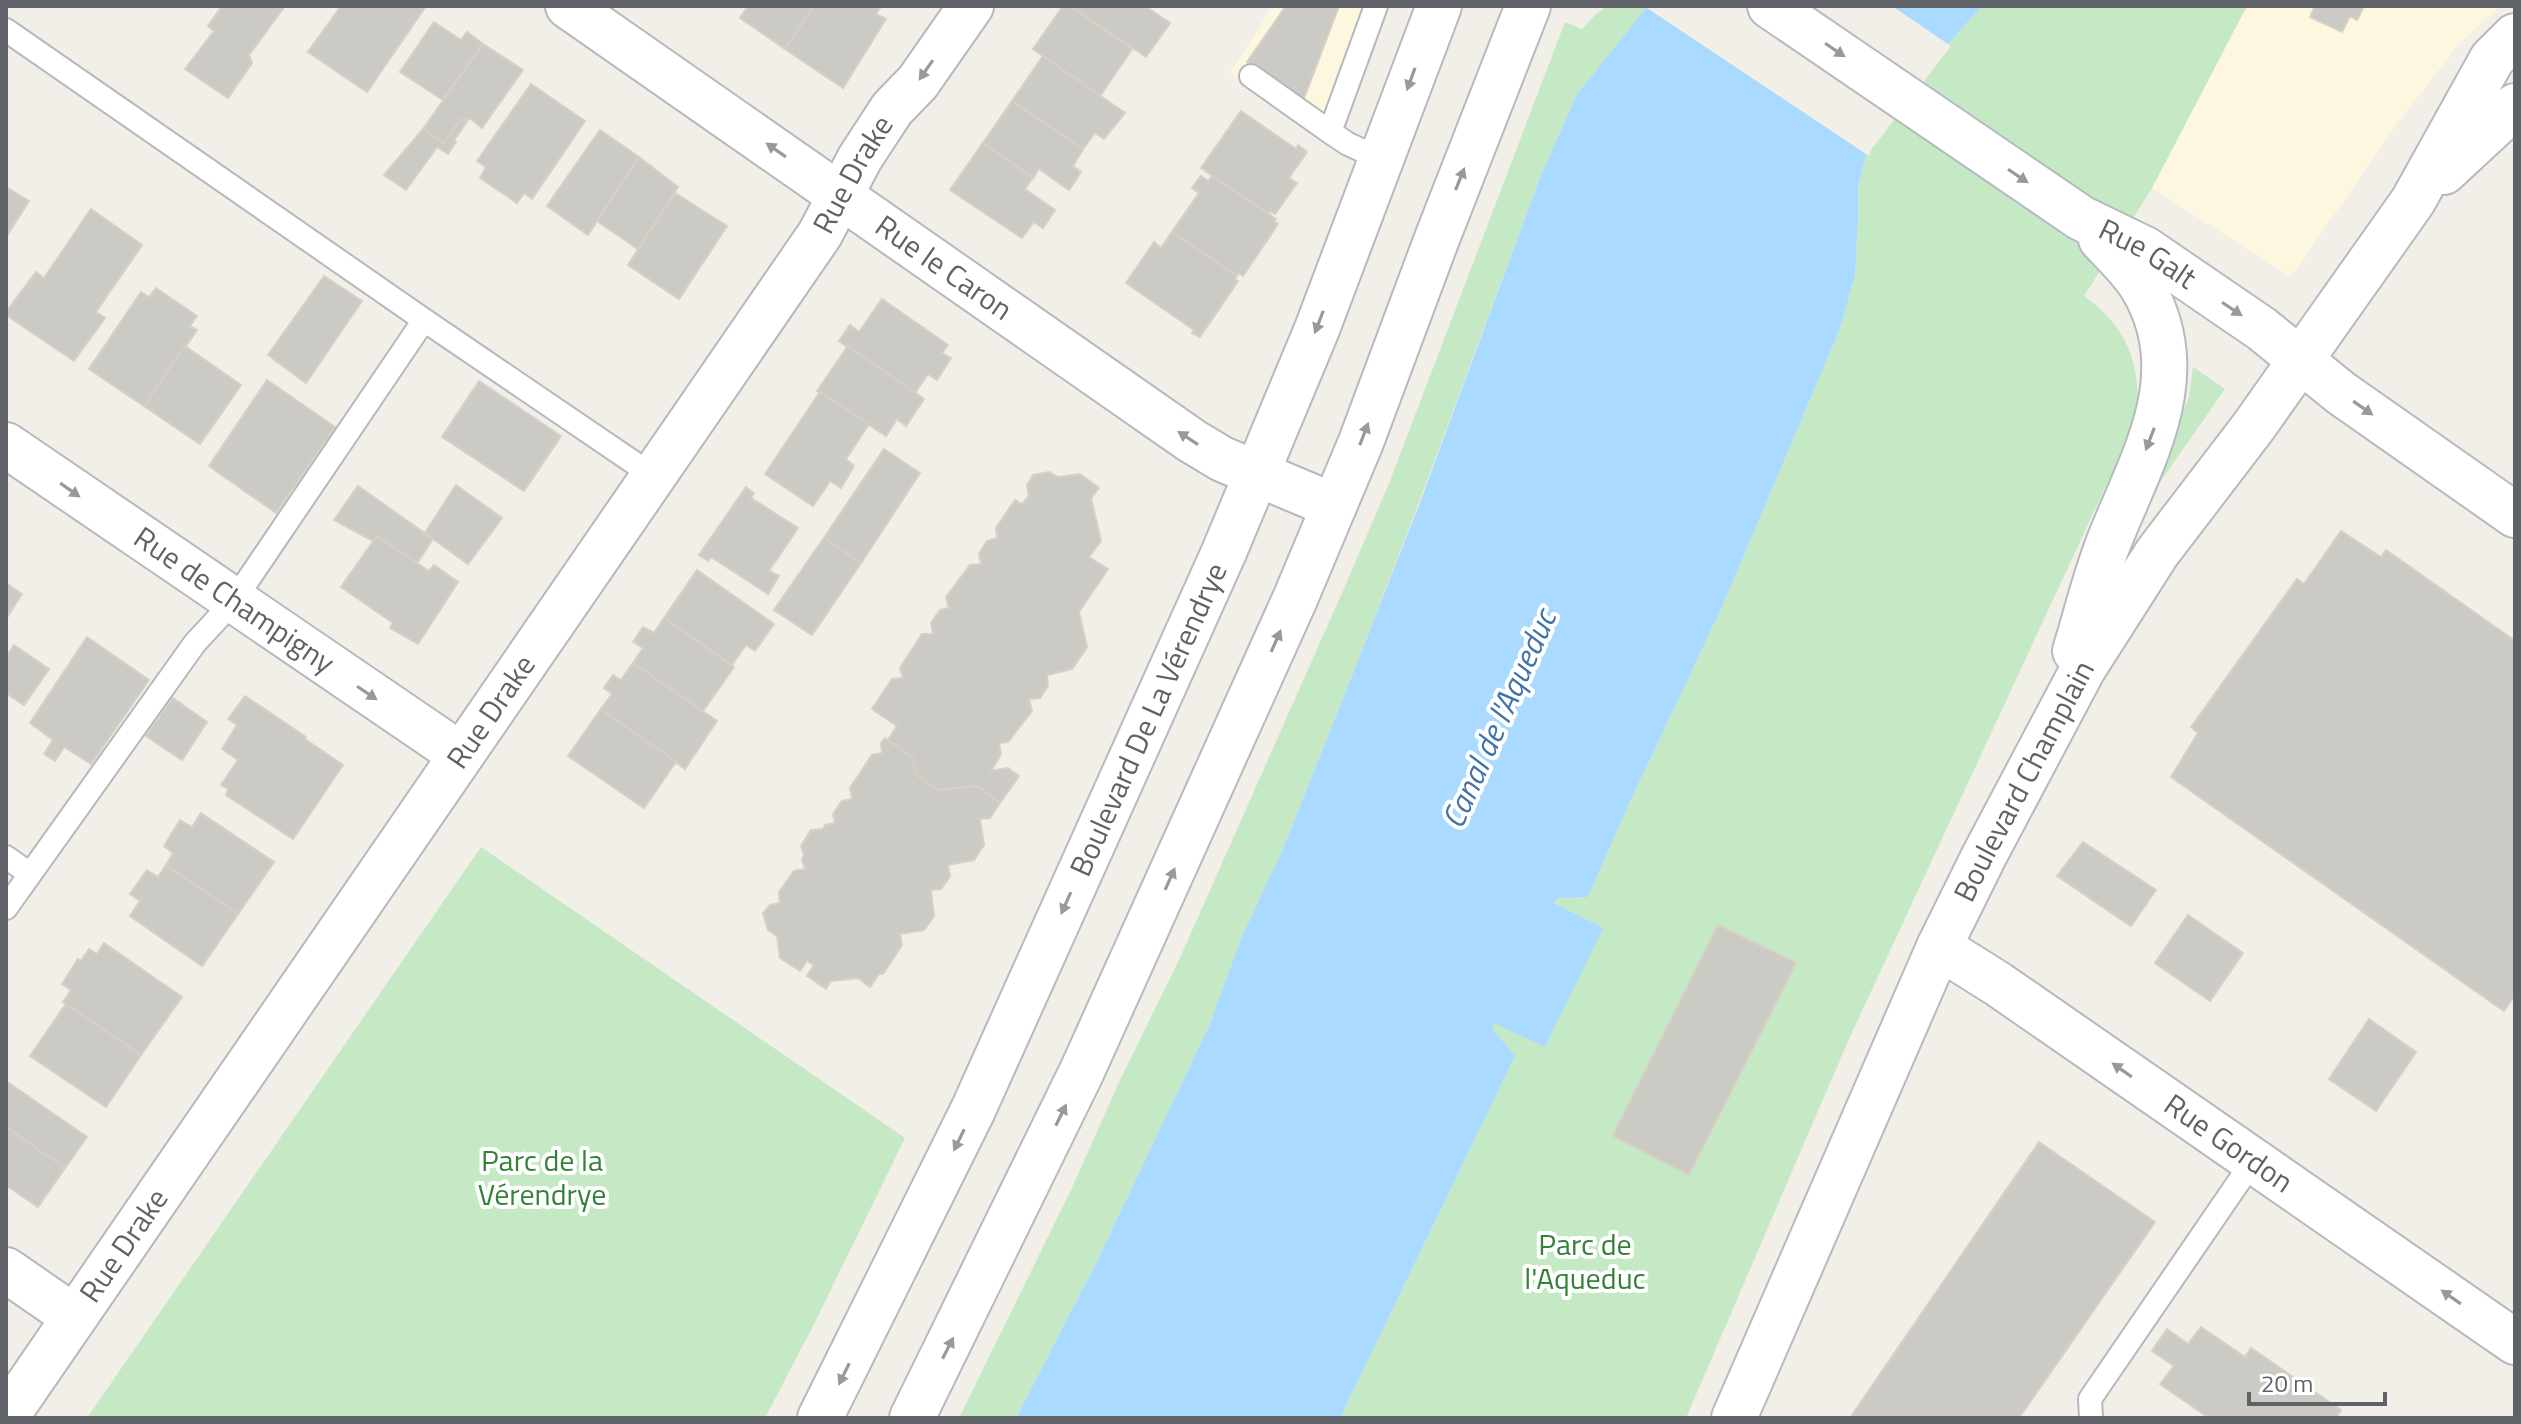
<svg xmlns="http://www.w3.org/2000/svg" width="2521" height="1424" viewBox="0 0 2521 1424" font-family="'Titillium Web',sans-serif">
<style>
.commercial{fill:#fef7e0}
.green{fill:#c5e8c5}
.water{fill:#aadaff}
.pier{fill:#f1efe8}
.building{fill:#cccac5;stroke:#d6d1c6;stroke-width:2}
.lines{fill:none;stroke-linecap:round;stroke-linejoin:round}
.service-casing{stroke:#b5b8bc;stroke-width:26}
.minor-casing{stroke:#b5b8bc;stroke-width:48}
.secondary-casing{stroke:#b6babf;stroke-width:48}
.service{stroke:#fff;stroke-width:22}
.minor{stroke:#fff;stroke-width:44}
.secondary{stroke:#fff;stroke-width:44}
.oneway{fill:#979a9d}
.labels{text-anchor:middle;stroke-width:8;stroke-linejoin:round;paint-order:stroke}
.street-label{font-size:30px;fill:#5f6368;stroke:#fff}
.park-label{font-size:30px;fill:#348238;stroke:#fff}
.water-label{font-size:32px;font-style:italic;fill:#4174aa;stroke:#fff}
</style>
<rect width="100%" height="100%" fill="#f1efe8"/>
<g class="commercial">
<polygon points="1273,6 1387,6 1334,144 1230,73"/>
<polygon points="2247,6 2500,6 2458,45 2441,67 2397,124 2291,277 2152,188"/>
</g>
<g class="green">
<polygon points="1607,6 1647,8 1577,94 1539,180 1418,505 1357,663 1282,851 1242,936 1209,1026 1096,1263 1016,1418 959,1418 1071,1190 1121,1078 1179,960 1342,593 1390,481 1565,22 1582,29 1595,15"/>
<path d="M1982 6H2247L2152 188 2084 296C2128 327 2143 367 2136 421L1849 1039 1686 1418H1340L1515 1056 1492 1028 1494 1022 1602 928 1554 903 1556 898 1588 897 1628 806 1722 607 1839 331 1855 276 1858 219V185L1868 148 1948 44Z"/>
<polygon points="2193,367 2225,389 2151,495 2147,493 2189,397"/>
<polygon points="481,847 905,1138 814,1324 765,1418 87,1418"/>
</g>
<polygon class="water" points="1648,6 1982,6 1948,44 1868,148 1858,185 1858,219 1855,276 1839,331 1722,607 1628,806 1588,897 1557,898 1554,903 1603,928 1545,1047 1494,1023 1492,1028 1515,1056 1340,1418 1016,1418 1096,1263 1209,1026 1242,936 1282,851 1357,663 1419,505 1539,180 1577,94"/>
<polygon class="pier" points="1648,6 1892,6 1951,46 1871,150 1869,156 1647,8"/>
<g class="building">
<polygon points="222,6 285,6 249,55 252,63 228,98 185,69 214,31 208,26"/>
<polygon points="341,6 426,6 367,92 308,52"/>
<polygon points="748,6 814,6 785,49 740,18"/>
<polygon points="814,6 881,6 876,14 886,19 843,88 785,49"/>
<polygon points="1063,6 1073,8 1132,49 1100,96 1033,49"/>
<polygon points="1075,6 1149,6 1148,8 1170,23 1146,57 1073,8"/>
<polygon points="1286,6 1339,6 1303,101 1247,62"/>
<polygon points="2315,6 2364,6 2357,20 2350,16 2342,32 2310,17"/>
<polygon points="434,22 461,40 467,32 483,44 443,100 400,72"/>
<polygon points="483,44 523,70 482,128 471,119 460,120 444,143 423,129"/>
<polygon points="1043,56 1125,113 1104,139 1095,133 1083,149 1012,101"/>
<polygon points="531,84 585,121 532,199 524,193 517,203 480,178 486,167 477,161"/>
<polygon points="1012,101 1083,149 1073,166 1081,172 1069,190 1039,169 1033,178 983,143"/>
<polygon points="1241,111 1296,149 1298,145 1307,152 1289,178 1297,183 1275,214 1271,211 1269,215 1201,168"/>
<polygon points="460,120 468,120 454,140 456,142 448,154 437,147 406,190 384,175 423,129 444,143"/>
<polygon points="600,130 639,157 588,235 547,206"/>
<polygon points="983,143 1033,178 1025,189 1055,210 1043,228 1034,222 1022,238 950,190"/>
<polygon points="639,157 678,187 638,249 597,221"/>
<polygon points="1201,176 1208,181 1212,176 1276,219 1274,222 1278,224 1243,276 1239,273 1237,276 1172,232 1199,193 1192,188"/>
<polygon points="6,187 29,201 6,237"/>
<polygon points="675,193 727,226 679,299 628,265"/>
<polygon points="91,209 142,245 96,312 105,318 74,361 6,315 6,312 36,272 44,278"/>
<polygon points="1172,232 1237,276 1235,279 1238,281 1200,337 1192,333 1194,330 1126,283 1154,242 1161,248"/>
<polygon points="324,276 362,301 306,383 268,355"/>
<polygon points="156,288 197,316 190,326 197,330 144,406 89,369 141,292 149,297"/>
<polygon points="882,299 948,345 942,353 951,358 937,380 928,374 915,393 839,341 850,325 859,332"/>
<polygon points="185,346 241,385 200,444 144,406"/>
<polygon points="848,346 924,399 906,426 897,419 886,436 817,391"/>
<polygon points="267,380 335,427 276,513 209,466"/>
<polygon points="479,381 561,436 524,491 442,437"/>
<polygon points="820,392 869,424 846,459 854,466 841,488 830,481 813,506 765,474"/>
<polygon points="884,449 920,473 861,563 824,538"/>
<polygon points="1049,472 1058,477 1080,474 1099,488 1091,498 1101,541 1089,557 1108,569 1079,612 1087,647 1072,669 1047,675 1048,686 1040,698 1029,699 1032,711 1008,742 999,743 1001,754 991,771 1008,768 1019,776 1000,803 977,786 938,790 916,775 912,757 888,740 897,726 872,709 892,679 903,678 900,668 922,634 933,634 931,623 940,610 949,608 946,597 970,565 981,564 979,554 987,541 997,538 996,528 1015,500 1022,504 1029,496 1027,485 1033,475"/>
<polygon points="456,485 502,518 468,564 425,533"/>
<polygon points="358,486 433,539 417,563 377,536 373,541 334,520"/>
<polygon points="746,487 754,493 751,498 798,528 769,571 779,576 768,594 711,557 708,561 699,555"/>
<polygon points="2341,531 2381,557 2386,550 2515,641 2515,995 2504,1011 2171,777 2198,733 2191,727 2297,579 2304,584"/>
<polygon points="377,536 429,571 434,565 458,582 418,644 390,628 393,623 341,587"/>
<polygon points="824,538 861,563 812,635 774,610"/>
<polygon points="697,570 774,624 755,651 746,645 732,665 664,618"/>
<polygon points="6,583 22,594 6,619"/>
<polygon points="664,618 734,667 703,711 633,663 643,648 633,642 643,627 654,633"/>
<polygon points="87,637 149,680 91,764 64,747 55,761 44,754 53,740 30,723"/>
<polygon points="14,645 49,669 24,705 6,693 6,657"/>
<polygon points="633,663 717,721 685,769 601,709 612,694 604,688 613,675 621,680"/>
<polygon points="245,696 306,737 305,739 343,765 293,839 226,795 228,789 221,785 238,760 222,749 237,725 228,719"/>
<polygon points="173,698 207,722 182,760 146,736"/>
<polygon points="601,709 676,762 644,808 568,756"/>
<polygon points="885,738 912,757 916,775 938,790 977,786 1000,803 990,818 980,819 984,845 974,860 948,865 950,876 941,889 931,890 934,916 924,930 900,934 902,945 883,974 879,974 870,987 858,978 831,981 826,989 807,976 814,965 807,961 800,971 780,958 777,936 768,930 763,913 770,905 780,903 779,892 794,871 805,869 802,859 804,855 801,846 811,830 823,829 825,825 835,823 833,814 842,801 852,799 850,788 872,755 882,753 881,743"/>
<polygon points="201,813 274,862 238,914 166,865 173,853 164,846 180,820 192,827"/>
<polygon points="2083,842 2156,890 2131,926 2057,876"/>
<polygon points="166,865 238,914 202,966 130,916 140,901 130,894 147,870 158,877"/>
<polygon points="2188,915 2243,953 2210,1001 2155,963"/>
<polygon points="1718,925 1796,963 1689,1175 1613,1136"/>
<polygon points="104,943 182,997 141,1055 63,1002 71,990 62,984 78,959 81,961 89,949 97,954"/>
<polygon points="66,1004 141,1055 106,1107 30,1056"/>
<polygon points="2369,1019 2416,1052 2376,1111 2329,1079"/>
<polygon points="6,1081 87,1137 65,1168 6,1127"/>
<polygon points="6,1127 65,1168 38,1207 6,1185"/>
<polygon points="2039,1142 2155,1222 2019,1418 1850,1418"/>
<polygon points="2201,1327 2245,1357 2251,1348 2341,1410 2336,1418 2209,1418 2160,1384 2174,1366 2152,1351 2167,1329 2188,1344"/>
</g>
<g class="lines">
<g class="service-casing">
<g id="service">
<polyline points="1376,6 1330,132 1348,144 1381,159"/>
<polyline points="6,30 424,320 652,475"/>
<polyline points="1251,76 1330,132"/>
<polyline points="6,857 30,874"/>
<polyline points="6,908 195,643 233,602 424,320"/>
<polyline points="2091,1418 2090,1399 2253,1161"/>
</g>
</g>
<g class="minor-casing">
<g id="minor">
<path id="s1" d="M568 6 1192 441 1222 459 1334 506"/>
<path id="s2" d="M6 445 461 755"/>
<path id="s3" d="M1939 947 1998 984 2515 1342"/>
<polyline points="6,1270 74,1317"/>
<path id="s4" d="M6 1417 820 234 860 158 875 135 892 109 918 82 971 6"/>
</g>
</g>
<g class="secondary-casing">
<g id="secondary">
<path id="s5" d="M1770 6 2081 218 2145 249 2262 329 2341 393 2515 515"/>
<polyline points="2444,172 2515,106"/>
<path d="M2075 651C2087 613 2096 572 2112 534 2145 453 2194 371 2141 285 2130 268 2115 254 2101 239"/>
<path id="s6" d="M820 1418 973 1110 1224 552 1317 329 1439 6"/>
<polyline points="912,1418 1082,1071 1295,599 1361,442 1436,241 1528,6"/>
<path id="s7" d="M1734 1418 1939 947 1984 856 2083 669 2157 553 2254 426 2413 201 2492 59 2515 36"/>
</g>
</g>
<use href="#service" class="service"/>
<use href="#minor" class="minor"/>
<use href="#secondary" class="secondary"/>
</g>
<defs><path id="oneway-solid" d="M-6-.8H1V-3.2L6.5 0L1 3.2V.8H-6Z" transform="scale(2)"/></defs>
<g class="oneway">
<use href="#oneway-solid" transform="translate(1835 50) rotate(34)"/>
<use href="#oneway-solid" transform="translate(926 70) rotate(125)"/>
<use href="#oneway-solid" transform="translate(1411 79) rotate(110)"/>
<use href="#oneway-solid" transform="translate(776 150) rotate(-145)"/>
<use href="#oneway-solid" transform="translate(2018 176) rotate(34)"/>
<use href="#oneway-solid" transform="translate(1460 179) rotate(-68)"/>
<use href="#oneway-solid" transform="translate(2232 309) rotate(34)"/>
<use href="#oneway-solid" transform="translate(1319 322) rotate(111)"/>
<use href="#oneway-solid" transform="translate(2363 408) rotate(35)"/>
<use href="#oneway-solid" transform="translate(1364 434) rotate(-69)"/>
<use href="#oneway-solid" transform="translate(1188 438) rotate(-147)"/>
<use href="#oneway-solid" transform="translate(2150 439) rotate(111)"/>
<use href="#oneway-solid" transform="translate(70 490) rotate(35)"/>
<use href="#oneway-solid" transform="translate(1276 641) rotate(-66)"/>
<use href="#oneway-solid" transform="translate(367 693) rotate(34)"/>
<use href="#oneway-solid" transform="translate(1170 879) rotate(-66)"/>
<use href="#oneway-solid" transform="translate(1066 903) rotate(114)"/>
<use href="#oneway-solid" transform="translate(2122 1070) rotate(-145)"/>
<use href="#oneway-solid" transform="translate(1061 1115) rotate(-64)"/>
<use href="#oneway-solid" transform="translate(959 1140) rotate(116)"/>
<use href="#oneway-solid" transform="translate(2451 1297) rotate(-145)"/>
<use href="#oneway-solid" transform="translate(948 1348) rotate(-63)"/>
<use href="#oneway-solid" transform="translate(844 1374) rotate(116)"/>
</g>
<g class="labels">
<g class="street-label">
<text dy="10" stroke="none"><textPath href="#s4" startOffset="1504">Rue Drake</textPath></text>
<text dy="10" stroke="none"><textPath href="#s5" startOffset="452">Rue Galt</textPath></text>
<text dy="10" stroke="none"><textPath href="#s1" startOffset="458">Rue le Caron</textPath></text>
<text dy="10" stroke="none"><textPath href="#s2" startOffset="276">Rue de Champigny</textPath></text>
<text dy="10" stroke="none"><textPath href="#s4" startOffset="856">Rue Drake</textPath></text>
<text dy="10" stroke="none"><textPath href="#s6" startOffset="772">Boulevard De La Vérendrye</textPath></text>
<text dy="10" stroke="none"><textPath href="#s7" startOffset="700">Boulevard Champlain</textPath></text>
<text dy="10" stroke="none"><textPath href="#s3" startOffset="350">Rue Gordon</textPath></text>
<text dy="10" stroke="none"><textPath href="#s4" startOffset="208">Rue Drake</textPath></text>
</g>
<g class="park-label">
<text x="542" y="1171">Parc de la<tspan x="542" dy="34">Vérendrye</tspan></text>
<text x="1585" y="1255">Parc de<tspan x="1585" dy="34">l'Aqueduc</tspan></text>
</g>
<g class="water-label">
<text transform="translate(1499 719) rotate(-66)" y="11">Canal de l'Aqueduc</text>
</g>
</g>
<rect width="2521" height="1424" fill="none" stroke="#5f6368" stroke-width="16"/>
<path d="M2249 1392v12h136v-12" fill="none" stroke="#5f6368" stroke-width="4"/>
<text x="2261" y="1392" font-size="24" fill="#5f6368" stroke="#ffffff" stroke-width="6" paint-order="stroke">20 m</text>
</svg>
